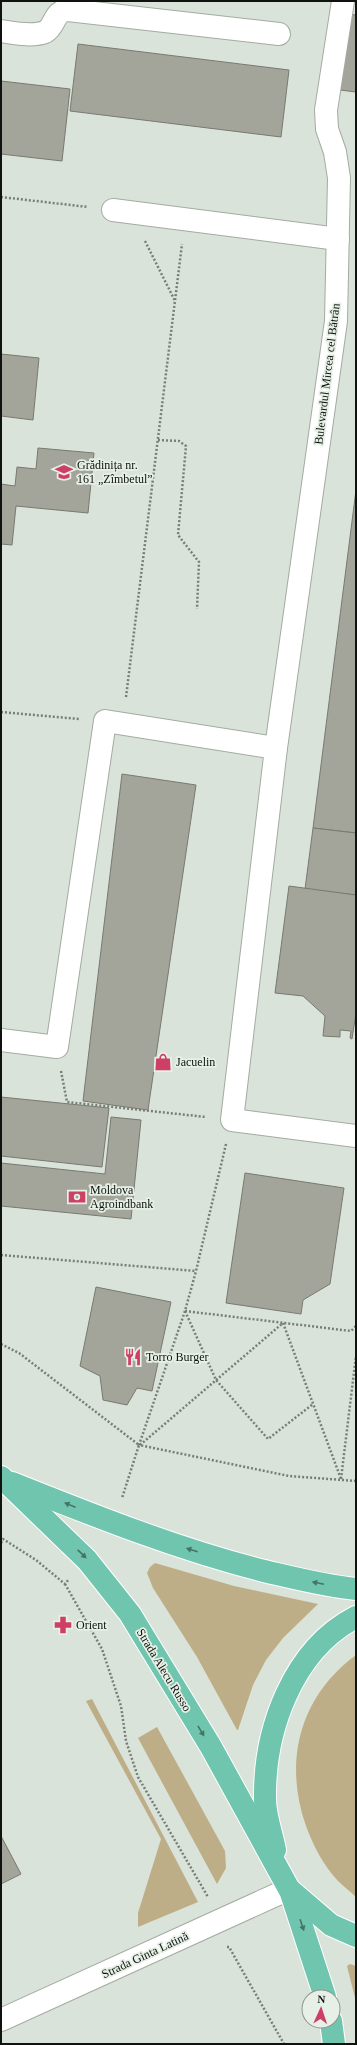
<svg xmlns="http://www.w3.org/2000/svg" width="357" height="2045" viewBox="0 0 357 2045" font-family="Georgia,serif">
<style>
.green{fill:#beae87}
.building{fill:#a3a59a;stroke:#787a6f}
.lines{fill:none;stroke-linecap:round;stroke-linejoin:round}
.minor-casing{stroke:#a3aba2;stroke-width:24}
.major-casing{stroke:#fff;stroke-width:24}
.path{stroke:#777e76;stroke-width:2.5;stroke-dasharray:2 2;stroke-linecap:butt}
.minor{stroke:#fff;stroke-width:22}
.major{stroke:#70c5af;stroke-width:22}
.oneway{fill:#447467}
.labels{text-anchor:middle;stroke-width:3.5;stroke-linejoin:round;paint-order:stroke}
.street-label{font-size:12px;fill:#0f120e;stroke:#e7f0e6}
.poi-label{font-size:12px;fill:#0f120e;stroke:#e7f0e6;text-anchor:start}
</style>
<rect width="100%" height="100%" fill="#dae3d9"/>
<g class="green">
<polygon points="155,1563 234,1586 318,1604 283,1638 266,1660 253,1685 238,1730 237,1730 197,1657 153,1588 147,1573 150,1567"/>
<path d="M356 1655V1897C350 1891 343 1886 338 1881 323 1865 313 1845 306 1826 283 1761 300 1696 356 1655Z"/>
<polygon points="92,1699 198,1902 138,1927 138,1913 161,1839 86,1701"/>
<polygon points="157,1727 225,1851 226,1868 217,1884 138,1738"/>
<polygon points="350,1964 356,1966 356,2002 347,1966"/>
</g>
<g class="building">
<polygon points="348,14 356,15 356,92 340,90"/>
<polygon points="78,44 289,70 281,137 70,111"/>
<polygon points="1,81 70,89 62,161 1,154"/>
<polygon points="1,354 39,358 33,420 1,416"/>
<polygon points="38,448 94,453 88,513 16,506 12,545 1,544 1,484 15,486 17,467 36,469"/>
<polygon points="356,490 356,833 313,828"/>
<polygon points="122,774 196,785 148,1110 83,1101"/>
<polygon points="313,828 356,833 356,895 305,889"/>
<polygon points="289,886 356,895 356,1013 352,1039 350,1038 351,1031 340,1030 340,1037 323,1036 325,1016 303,996 275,993"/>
<polygon points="1,1097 109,1108 102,1167 1,1156"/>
<polygon points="111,1117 141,1120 131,1219 1,1206 1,1163 105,1174"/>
<polygon points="245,1173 344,1188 330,1284 303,1300 301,1314 226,1303"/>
<polygon points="96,1287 171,1302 152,1391 137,1388 127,1405 103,1400 100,1376 80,1366"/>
<polygon points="1,1836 21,1874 1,1884"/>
</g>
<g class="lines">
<g class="minor-casing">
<g id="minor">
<path d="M1 31C14 33 32 37 45 32 56 26 53 11 68 10L279 34"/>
<polyline points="113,210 338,239"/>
<polyline points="276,748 336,321 339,178 335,152 327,129 326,110 343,1"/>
<polyline points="1,1040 57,1047 105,721 276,748 232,1120 356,1136"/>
<polyline points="1,2020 289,1889"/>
</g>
</g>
<g class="major-casing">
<g id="major">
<polyline points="1,1477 87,1560 130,1614 211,1747 289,1889 331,1925 356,1936"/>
<path d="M12 1483C95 1516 177 1549 264 1571 294 1578 325 1586 356 1589"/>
<path d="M275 1850C272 1834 265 1816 265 1799 264 1731 292 1650 356 1617"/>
<polyline points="290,1890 325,1997"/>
<polyline points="331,2021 334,2044"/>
</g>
</g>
<g class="path">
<polyline points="1,197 88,207"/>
<polyline points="145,241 175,301"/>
<polyline points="158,440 179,441 186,446 178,535 199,562 197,609"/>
<polyline points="126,697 182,244"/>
<polyline points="1,712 79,719"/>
<polyline points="61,1071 67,1102 206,1117"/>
<polyline points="226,1144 196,1271 185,1311 139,1445 289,1476 356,1481"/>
<polyline points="1,1255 196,1271"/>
<polyline points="185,1311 216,1380 268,1439 313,1404"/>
<polyline points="185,1311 351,1331 356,1326"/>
<polyline points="1,1344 19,1353 139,1445 122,1498"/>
<polyline points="140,1445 283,1323 341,1479"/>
<polyline points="341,1479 356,1356"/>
<polyline points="1,1543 3,1539 36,1560 65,1584 69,1579"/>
<polyline points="65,1584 102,1649 121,1706 126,1741 138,1777 208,1897"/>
<polyline points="227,1947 229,1947 284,2044"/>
</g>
<use href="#minor" class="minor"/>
<use href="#major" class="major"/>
</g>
<defs><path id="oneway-solid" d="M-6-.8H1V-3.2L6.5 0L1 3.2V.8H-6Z"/></defs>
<g class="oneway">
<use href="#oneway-solid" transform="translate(70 1505) rotate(-158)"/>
<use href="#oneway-solid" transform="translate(192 1550) rotate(-162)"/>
<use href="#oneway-solid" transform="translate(82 1554) rotate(44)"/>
<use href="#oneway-solid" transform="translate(318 1583) rotate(-168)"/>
<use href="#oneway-solid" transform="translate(201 1731) rotate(59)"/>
<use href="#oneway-solid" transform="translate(302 1925) rotate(71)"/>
</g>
<defs>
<g id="school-bare" transform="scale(1.38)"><path d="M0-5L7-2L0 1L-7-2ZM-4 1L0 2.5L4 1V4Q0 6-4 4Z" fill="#ce3f65" stroke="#e7f0e6" stroke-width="2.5" paint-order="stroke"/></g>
<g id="shop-bare" transform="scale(1.38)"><path d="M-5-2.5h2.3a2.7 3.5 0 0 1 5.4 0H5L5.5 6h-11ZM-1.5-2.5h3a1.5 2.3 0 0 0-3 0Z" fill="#ce3f65" stroke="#e7f0e6" stroke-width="2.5" paint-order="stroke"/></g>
<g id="bank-bare" transform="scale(1.38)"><path d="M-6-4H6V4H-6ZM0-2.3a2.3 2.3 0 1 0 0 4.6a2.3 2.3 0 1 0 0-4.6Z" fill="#ce3f65" stroke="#e7f0e6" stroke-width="2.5" paint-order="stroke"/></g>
<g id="restaurant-bare" transform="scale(1.38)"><path d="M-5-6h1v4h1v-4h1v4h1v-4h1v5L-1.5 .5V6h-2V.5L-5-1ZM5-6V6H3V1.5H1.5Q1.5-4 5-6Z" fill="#ce3f65" stroke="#e7f0e6" stroke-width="2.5" paint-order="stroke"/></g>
<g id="pharmacy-bare" transform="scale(1.38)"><path d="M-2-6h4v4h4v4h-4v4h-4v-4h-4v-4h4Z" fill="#ce3f65" stroke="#e7f0e6" stroke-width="2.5" paint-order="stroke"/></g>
</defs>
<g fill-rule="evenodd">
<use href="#school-bare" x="64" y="472"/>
<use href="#shop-bare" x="163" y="1062"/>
<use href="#bank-bare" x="77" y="1197"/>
<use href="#restaurant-bare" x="133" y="1357"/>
<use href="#pharmacy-bare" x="63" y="1625"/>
</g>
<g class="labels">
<g class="street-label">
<text transform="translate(327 374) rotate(-83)" y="4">Bulevardul Mircea cel Bătrân</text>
<text transform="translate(164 1670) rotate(59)" y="4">Strada Alecu Russo</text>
<text transform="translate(145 1955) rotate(-25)" y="4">Strada Ginta Latină</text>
</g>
<g class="poi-label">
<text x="77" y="469">Grădinița nr.<tspan x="77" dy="14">161 „Zîmbetul”</tspan></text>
<text x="176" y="1066">Jacuelin</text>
<text x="90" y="1194">Moldova<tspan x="90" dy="14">Agroindbank</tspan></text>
<text x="146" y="1361">Torro Burger</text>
<text x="76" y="1629">Orient</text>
</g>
</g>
<rect width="357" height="2045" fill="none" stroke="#0f120e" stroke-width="4"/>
<g transform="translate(321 2009) rotate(3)"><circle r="19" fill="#e7f0e6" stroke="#919790"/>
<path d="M0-3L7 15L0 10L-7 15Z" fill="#ce3f65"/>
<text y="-6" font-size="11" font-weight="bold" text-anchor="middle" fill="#0f120e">N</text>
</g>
</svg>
